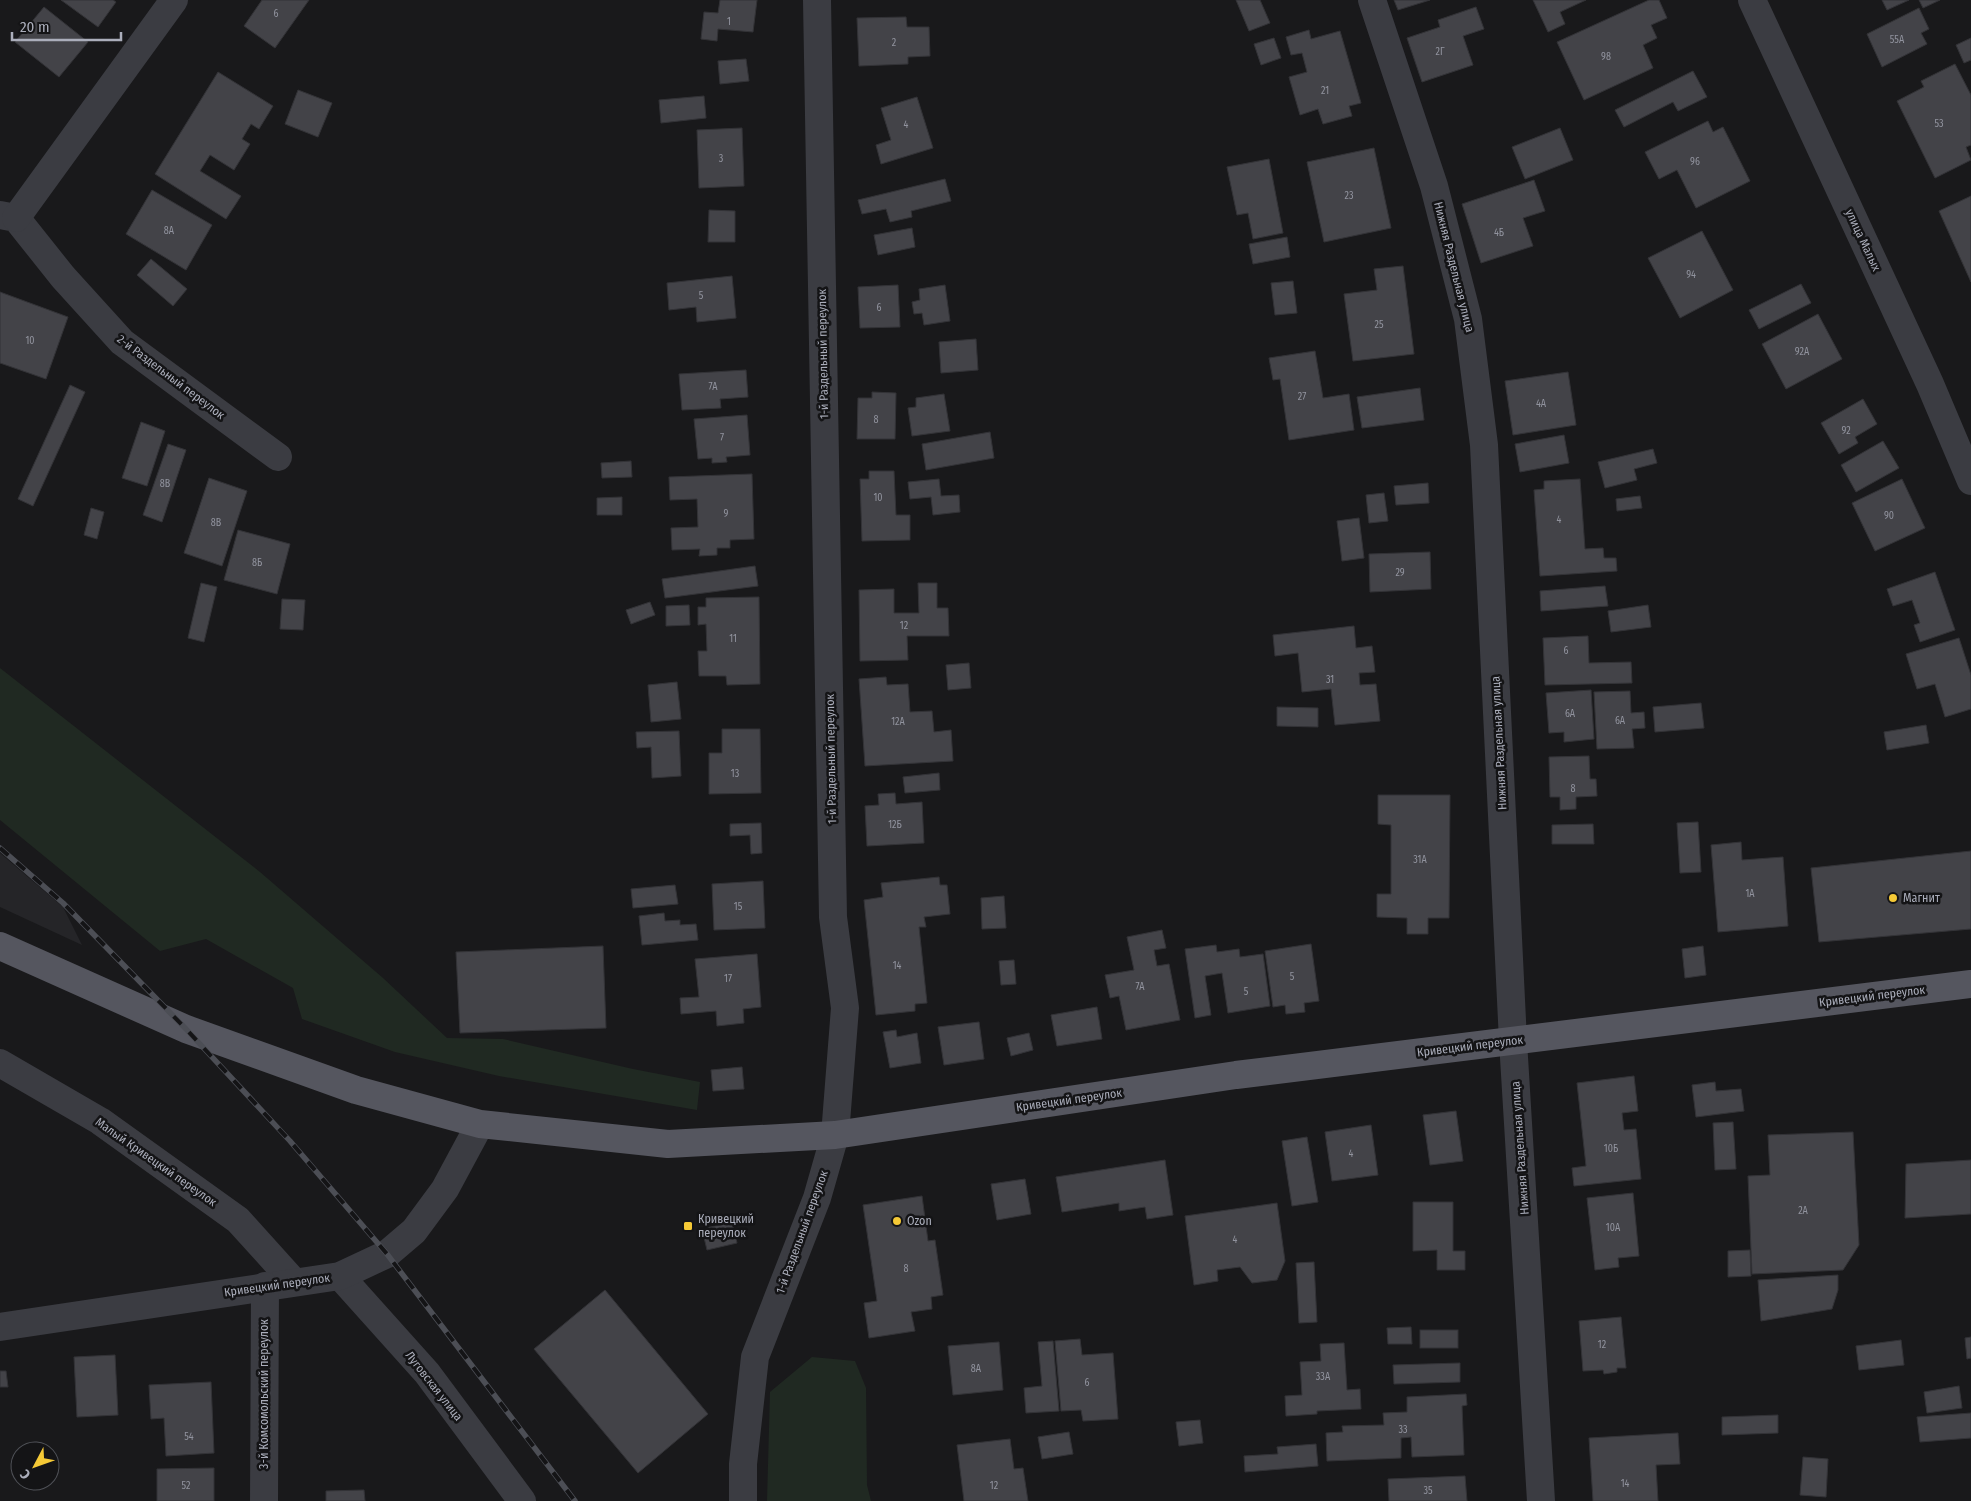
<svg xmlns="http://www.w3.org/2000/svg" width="1971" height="1501" viewBox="0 0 1971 1501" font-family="'Fira Sans Condensed',sans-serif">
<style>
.built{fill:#252528}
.green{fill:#202922}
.building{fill:#434348;stroke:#333337}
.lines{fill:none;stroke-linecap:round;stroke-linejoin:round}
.minor{stroke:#3b3c42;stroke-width:28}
.tertiary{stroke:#3b3c42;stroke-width:28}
.primary{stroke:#55565f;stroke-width:28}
.rail-casing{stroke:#4c4e55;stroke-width:5.5}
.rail{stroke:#141416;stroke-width:4;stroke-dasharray:11;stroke-linecap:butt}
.poi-dot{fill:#f5c936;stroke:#141416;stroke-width:2}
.labels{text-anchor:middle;stroke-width:5;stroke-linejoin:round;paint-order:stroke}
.number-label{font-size:10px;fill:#91939e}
.street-label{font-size:12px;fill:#abaebb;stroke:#141416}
.poi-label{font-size:12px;fill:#abaebb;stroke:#141416;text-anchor:start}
</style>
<rect width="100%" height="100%" fill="#19191b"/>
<polygon class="built" points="0,853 63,907 82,945 0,907"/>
<g class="green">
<polygon points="0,668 260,872 383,978 447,1038 503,1039 633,1069 700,1082 697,1110 499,1076 395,1052 302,1019 293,988 206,939 160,951 0,820"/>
<polygon points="812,1357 855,1361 866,1388 867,1485 871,1501 767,1501 770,1392"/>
</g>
<g class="building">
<polygon points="61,0 113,0 116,2 98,27"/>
<polygon points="262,0 309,0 275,48 244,26"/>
<polygon points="720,0 757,0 753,32 718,29 717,41 701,39 704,12 718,13"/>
<polygon points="1236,0 1260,0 1270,23 1249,31"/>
<polygon points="1394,0 1430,0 1398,10"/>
<polygon points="1533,0 1586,0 1560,12 1565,24 1548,32"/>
<polygon points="1649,0 1659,0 1667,18 1651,25 1657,38 1643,45 1653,68 1584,100 1557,42"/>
<polygon points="1882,0 1909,0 1887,10"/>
<polygon points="1919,0 1940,0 1923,8"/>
<polygon points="44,7 88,42 59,77 15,42"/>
<polygon points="1476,7 1484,29 1463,36 1473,65 1422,82 1407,38 1440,27 1438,20"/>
<polygon points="1919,8 1929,29 1921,33 1927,44 1882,67 1867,34"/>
<polygon points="906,17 907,27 929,27 930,56 908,57 908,64 859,66 857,18"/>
<polygon points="1309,30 1311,39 1340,31 1361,103 1349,106 1352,116 1323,124 1318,109 1300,115 1289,77 1307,72 1302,53 1291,55 1286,37"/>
<polygon points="1274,38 1281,58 1261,65 1254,44"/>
<polygon points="1971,38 1971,60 1964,63 1956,45"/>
<polygon points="746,59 749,81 720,84 718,61"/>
<polygon points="1955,64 1971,95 1971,145 1966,147 1971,160 1935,178 1897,101 1924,87 1921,81"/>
<polygon points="1693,71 1707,97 1678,111 1673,102 1624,127 1615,110"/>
<polygon points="218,72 273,106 259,129 251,124 242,139 250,144 234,170 210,155 200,171 241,196 226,219 155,174"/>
<polygon points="298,90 332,103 318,137 285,124"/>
<polygon points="704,96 706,118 661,123 659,100"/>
<polygon points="917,97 933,148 881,164 876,145 891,140 881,108"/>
<polygon points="1708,121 1713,132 1723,127 1750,181 1696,208 1677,170 1659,179 1645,152"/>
<polygon points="742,128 744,186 699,188 697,130"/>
<polygon points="1560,128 1573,160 1525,179 1512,147"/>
<polygon points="1374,148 1391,228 1324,242 1307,162"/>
<polygon points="1269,159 1283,233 1253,239 1248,213 1237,215 1227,167"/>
<polygon points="945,179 951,201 911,211 912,217 890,222 886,209 862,214 858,200"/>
<polygon points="1534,180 1545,211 1523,218 1533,246 1481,263 1462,204"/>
<polygon points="152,190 212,225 186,270 126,234"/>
<polygon points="1971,196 1971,282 1939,211"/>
<polygon points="709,210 735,211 735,242 708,242"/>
<polygon points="912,228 915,247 878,255 874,235"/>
<polygon points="1702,231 1733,290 1680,318 1648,258"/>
<polygon points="1287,237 1290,257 1253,264 1249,244"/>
<polygon points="151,259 187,289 173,306 137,275"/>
<polygon points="1403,266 1414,354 1353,361 1344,294 1377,290 1374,269"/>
<polygon points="732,276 736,318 697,322 696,307 669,310 667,283"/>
<polygon points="1293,281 1297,313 1275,315 1271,283"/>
<polygon points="1801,284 1811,303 1759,329 1749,310"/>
<polygon points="898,285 900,327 860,328 858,287"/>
<polygon points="945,285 950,321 924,325 922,313 914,314 912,302 920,300 919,289"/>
<polygon points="0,292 68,317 46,379 0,363"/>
<polygon points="1818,314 1842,359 1786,389 1762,344"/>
<polygon points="976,339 978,370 941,373 939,342"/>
<polygon points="1315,351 1323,398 1349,394 1354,430 1289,440 1280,379 1273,380 1269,358"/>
<polygon points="746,370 748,397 720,399 721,408 682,410 679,374"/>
<polygon points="1568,372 1576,425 1513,435 1505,381"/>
<polygon points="70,385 85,392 33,506 18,499"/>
<polygon points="1420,388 1424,420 1362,428 1357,397"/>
<polygon points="872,392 896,393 895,439 857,439 858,398 872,398"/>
<polygon points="944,394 950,431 912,436 908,408 916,407 916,398"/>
<polygon points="1863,399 1877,424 1855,437 1858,443 1839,454 1821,423"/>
<polygon points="747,415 750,455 726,457 727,462 712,463 712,458 698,459 694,419"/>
<polygon points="141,422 165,431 147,486 122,478"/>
<polygon points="990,432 994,458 926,470 922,444"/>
<polygon points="1564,435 1569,463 1520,472 1515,444"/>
<polygon points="1883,441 1899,468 1856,492 1841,465"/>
<polygon points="168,444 186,450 162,522 143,515"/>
<polygon points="1653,449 1657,463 1634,469 1637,480 1605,488 1598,462"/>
<polygon points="631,461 632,477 602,478 601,463"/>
<polygon points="869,471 894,471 896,515 910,515 910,540 862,541 860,479 869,479"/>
<polygon points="752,474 754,539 730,540 730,548 717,548 717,555 699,556 700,549 672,550 671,528 698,527 697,499 670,500 669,477"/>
<polygon points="209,478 247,491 222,566 184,553"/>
<polygon points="939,479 941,496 959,495 960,512 933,515 931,497 910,499 908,482"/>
<polygon points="1580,479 1585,549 1603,548 1604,558 1616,558 1617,571 1540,576 1534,490 1544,489 1544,481"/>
<polygon points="1902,479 1925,528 1875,551 1852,503"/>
<polygon points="1428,483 1429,503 1396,505 1394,486"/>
<polygon points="1384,493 1388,521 1369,523 1366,495"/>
<polygon points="1640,496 1642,508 1617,511 1616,499"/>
<polygon points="622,497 622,515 597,515 597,498"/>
<polygon points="91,508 104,512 97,539 84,535"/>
<polygon points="1359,518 1364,558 1342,561 1337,521"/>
<polygon points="238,530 290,544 277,594 224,580"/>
<polygon points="1430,552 1431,589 1370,592 1369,554"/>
<polygon points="755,566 758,586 665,598 662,579"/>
<polygon points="1935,572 1955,630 1920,642 1914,625 1920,623 1912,600 1893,606 1887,589"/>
<polygon points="201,583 217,587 204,642 188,638"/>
<polygon points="918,583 937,583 937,608 948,608 949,636 907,636 908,660 860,661 859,590 894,589 894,613 919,613"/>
<polygon points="1605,586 1608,606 1541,611 1540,591"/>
<polygon points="759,597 760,684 727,685 726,676 699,676 698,651 707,651 706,624 698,625 698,607 706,607 706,598"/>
<polygon points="282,599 305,600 303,630 280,629"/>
<polygon points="650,602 655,615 631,624 626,610"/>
<polygon points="689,605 690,625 666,626 666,606"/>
<polygon points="1648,605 1651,627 1611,632 1608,611"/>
<polygon points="1354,626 1356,648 1372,646 1375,672 1359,673 1360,685 1376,684 1380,721 1335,725 1331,689 1302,692 1298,653 1275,656 1273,635"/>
<polygon points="1588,636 1589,663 1631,662 1632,683 1545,685 1543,638"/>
<polygon points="1959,638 1971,675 1971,709 1945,717 1935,684 1917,689 1906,654"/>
<polygon points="969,663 971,688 948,690 946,665"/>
<polygon points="886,677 887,685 908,684 910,712 932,711 934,732 951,730 953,761 865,766 859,679"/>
<polygon points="677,682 681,719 651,722 648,685"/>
<polygon points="1591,690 1594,739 1564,742 1564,732 1549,733 1546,693"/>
<polygon points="1630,691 1631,713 1644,712 1645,728 1632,729 1634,748 1597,749 1594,692"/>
<polygon points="1701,703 1704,728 1655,732 1653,707"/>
<polygon points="1277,707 1318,708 1318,727 1277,726"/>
<polygon points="1926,725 1929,743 1887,750 1884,732"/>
<polygon points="722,729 760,729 761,793 709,794 709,753 722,753"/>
<polygon points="679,731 681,776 652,778 651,747 637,748 636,732"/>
<polygon points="1589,756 1590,779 1596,779 1597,796 1576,797 1576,809 1560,810 1560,797 1550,797 1549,757"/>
<polygon points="939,773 940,790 905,793 903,777"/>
<polygon points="895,793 896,804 922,802 924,843 867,846 865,806 879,805 878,794"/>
<polygon points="1378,795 1450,795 1449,918 1428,918 1428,934 1407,934 1407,918 1377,917 1377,894 1391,894 1391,825 1378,824"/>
<polygon points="1698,822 1701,872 1680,873 1677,823"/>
<polygon points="761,823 762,853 751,854 750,835 730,836 730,824"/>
<polygon points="1593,824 1594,844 1552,844 1552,825"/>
<polygon points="1741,842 1742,860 1783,857 1788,926 1718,932 1711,845"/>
<polygon points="1971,851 1971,929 1819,942 1811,868"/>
<polygon points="939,877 940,885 947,885 950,914 924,917 926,927 919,927 927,1003 915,1004 915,1011 876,1015 864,900 883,897 881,883"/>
<polygon points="763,881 765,928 714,930 712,884"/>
<polygon points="675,885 678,904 633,908 631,889"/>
<polygon points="1004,896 1006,928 982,929 981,898"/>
<polygon points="664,913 665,921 680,920 680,925 696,924 698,940 642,945 639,916"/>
<polygon points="1162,930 1166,948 1154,950 1157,966 1169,964 1180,1020 1126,1030 1119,996 1110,998 1105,975 1134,970 1127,937"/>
<polygon points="1311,944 1319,1001 1304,1003 1305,1012 1286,1014 1285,1005 1273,1007 1265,951"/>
<polygon points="1216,945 1217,952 1239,949 1240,957 1263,954 1270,1006 1228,1013 1222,973 1205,976 1211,1015 1195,1018 1185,949"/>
<polygon points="603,946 606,1028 460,1033 456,952"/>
<polygon points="1703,946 1706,975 1685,978 1682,949"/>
<polygon points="757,954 761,1007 743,1009 744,1023 717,1026 716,1011 681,1014 680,998 699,997 695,959"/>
<polygon points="1014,960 1016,984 1001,985 999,961"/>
<polygon points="1097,1007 1102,1039 1057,1046 1051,1015"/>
<polygon points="979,1022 984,1059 944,1065 938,1027"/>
<polygon points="896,1030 897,1037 917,1033 921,1063 890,1068 883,1032"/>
<polygon points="1029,1033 1033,1050 1011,1056 1007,1038"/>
<polygon points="742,1067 744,1089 713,1091 711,1070"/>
<polygon points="1634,1076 1638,1111 1622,1113 1624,1130 1636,1129 1641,1179 1574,1186 1572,1168 1586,1166 1577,1083"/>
<polygon points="1715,1082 1716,1091 1741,1089 1744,1111 1696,1117 1692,1085"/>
<polygon points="1456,1111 1463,1161 1430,1165 1423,1115"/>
<polygon points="1733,1122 1736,1169 1715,1170 1713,1123"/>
<polygon points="1371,1125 1378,1175 1332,1181 1325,1132"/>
<polygon points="1853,1132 1859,1245 1843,1270 1752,1274 1748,1176 1770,1175 1768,1135"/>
<polygon points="1307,1137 1318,1202 1292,1206 1282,1141"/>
<polygon points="1165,1160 1173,1215 1147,1219 1145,1207 1119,1211 1119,1203 1062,1212 1056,1177"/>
<polygon points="1971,1160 1971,1214 1905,1218 1906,1164"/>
<polygon points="1025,1179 1031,1214 997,1220 991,1184"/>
<polygon points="1633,1193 1639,1256 1618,1258 1619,1267 1595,1270 1587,1198"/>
<polygon points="922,1196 928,1241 935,1240 943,1295 931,1297 932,1309 911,1312 915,1331 869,1338 864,1303 877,1301 863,1205"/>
<polygon points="1413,1202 1453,1202 1453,1251 1465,1251 1465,1270 1437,1270 1437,1250 1413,1251"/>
<polygon points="1277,1203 1285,1261 1277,1280 1252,1283 1240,1267 1217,1270 1218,1281 1194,1285 1185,1216"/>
<polygon points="732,1222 737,1243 707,1250 702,1229"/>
<polygon points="1750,1250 1751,1276 1728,1277 1728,1251"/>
<polygon points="1314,1262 1317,1322 1299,1323 1296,1263"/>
<polygon points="1838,1275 1838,1290 1832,1309 1761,1321 1758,1280"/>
<polygon points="605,1290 708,1414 638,1473 534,1349"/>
<polygon points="1621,1317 1626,1368 1617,1368 1617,1372 1604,1374 1603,1370 1583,1371 1579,1321"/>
<polygon points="1411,1327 1412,1344 1388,1344 1387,1328"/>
<rect x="1420" y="1330" width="38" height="18"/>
<polygon points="1971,1337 1971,1358 1967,1359 1965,1338"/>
<polygon points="1080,1339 1082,1355 1113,1353 1118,1419 1083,1421 1081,1410 1061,1411 1055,1341"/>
<polygon points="1901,1340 1904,1365 1859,1370 1856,1346"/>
<polygon points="1053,1341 1059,1411 1026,1413 1024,1388 1042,1386 1038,1342"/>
<polygon points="999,1342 1003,1390 953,1395 948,1346"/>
<polygon points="1344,1343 1347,1390 1360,1389 1361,1409 1317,1411 1317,1414 1286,1416 1285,1396 1302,1395 1300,1362 1321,1361 1320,1344"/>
<polygon points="115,1355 118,1415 77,1417 74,1357"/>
<polygon points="1460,1363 1460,1382 1394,1384 1393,1365"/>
<polygon points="0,1371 6,1371 8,1387 0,1387"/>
<polygon points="211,1382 214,1453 166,1456 164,1418 151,1419 149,1385"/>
<polygon points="1959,1386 1962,1408 1927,1413 1924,1392"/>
<polygon points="1466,1394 1467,1405 1462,1406 1464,1455 1412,1457 1411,1437 1401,1438 1401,1458 1327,1461 1326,1433 1343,1432 1342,1426 1384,1425 1383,1413 1407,1412 1407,1397"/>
<polygon points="1971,1413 1971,1438 1920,1442 1917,1417"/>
<polygon points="1778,1415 1778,1433 1722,1435 1722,1417"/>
<polygon points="1200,1420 1203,1443 1179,1446 1176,1422"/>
<polygon points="1069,1432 1073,1454 1042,1459 1038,1437"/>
<polygon points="1678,1433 1680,1464 1656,1465 1658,1501 1593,1501 1589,1438"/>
<polygon points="1010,1439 1014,1469 1023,1468 1028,1501 964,1501 957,1445"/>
<polygon points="1316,1444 1318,1466 1245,1472 1244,1456 1278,1454 1277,1447"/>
<polygon points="1803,1457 1828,1459 1826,1497 1800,1495"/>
<polygon points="214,1468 214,1501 157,1501 157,1469"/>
<polygon points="1465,1476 1467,1501 1389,1501 1388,1479"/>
<polygon points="364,1490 365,1501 326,1501 326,1491"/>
</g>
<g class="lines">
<g class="minor">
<polyline points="1372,0 1434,186 1468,319 1484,445 1513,1041 1541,1501"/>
<polyline points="0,215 16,218 63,277 122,342 278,457"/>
<polyline points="16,218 174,0"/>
<polyline points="0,1063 100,1121 238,1220 294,1282"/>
<polyline points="340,1276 427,1373 522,1501"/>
<polyline points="0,1327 340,1276 387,1254 414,1231 445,1189 480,1124"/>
<polyline points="264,1501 265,1286"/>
<polyline points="743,1501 743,1464 755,1357 817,1198 835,1135 845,1008 833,917 817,0"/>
</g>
<polyline class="tertiary" points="1752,0 1930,384 1971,481"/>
<polyline class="primary" points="0,946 186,1029 356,1090 480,1124 668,1144 835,1135 1236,1075 1971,984"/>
<g class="rail-casing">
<polyline id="rail" points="0,848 63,903 186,1029 290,1141 387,1254 575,1501"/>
</g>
<use href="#rail" class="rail"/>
</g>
<g class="poi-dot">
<circle cx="1893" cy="898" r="5"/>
<circle cx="897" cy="1221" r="5"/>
<rect x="683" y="1221" width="10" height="10" rx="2.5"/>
</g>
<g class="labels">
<g class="number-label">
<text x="276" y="17">6</text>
<text x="729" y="25">1</text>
<text x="1897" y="43">55А</text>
<text x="894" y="46">2</text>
<text x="1440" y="55">2Г</text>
<text x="1606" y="60">98</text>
<text x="1325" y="94">21</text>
<text x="1939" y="127">53</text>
<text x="906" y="128">4</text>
<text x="721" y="162">3</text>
<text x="1695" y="165">96</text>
<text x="1349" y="199">23</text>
<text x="169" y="234">8А</text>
<text x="1499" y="236">4Б</text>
<text x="1691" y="278">94</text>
<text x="701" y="299">5</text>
<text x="879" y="311">6</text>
<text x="1379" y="328">25</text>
<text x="30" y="344">10</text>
<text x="1802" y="355">92А</text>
<text x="713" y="390">7А</text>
<text x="1302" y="400">27</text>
<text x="1541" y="407">4А</text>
<text x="876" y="423">8</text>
<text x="1846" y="434">92</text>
<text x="722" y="441">7</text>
<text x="165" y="487">8В</text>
<text x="878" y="501">10</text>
<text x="726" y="517">9</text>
<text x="1889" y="519">90</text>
<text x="1559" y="523">4</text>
<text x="216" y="526">8В</text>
<text x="257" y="566">8Б</text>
<text x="1400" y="576">29</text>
<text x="904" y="629">12</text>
<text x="733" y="642">11</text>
<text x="1566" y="654">6</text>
<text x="1330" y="683">31</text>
<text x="1570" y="717">6А</text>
<text x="1620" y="724">6А</text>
<text x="898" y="725">12А</text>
<text x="735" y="777">13</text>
<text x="1573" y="792">8</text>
<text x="895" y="828">12Б</text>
<text x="1420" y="863">31А</text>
<text x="1750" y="897">1А</text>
<text x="738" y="910">15</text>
<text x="897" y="969">14</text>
<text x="1292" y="980">5</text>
<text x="728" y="982">17</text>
<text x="1140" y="990">7А</text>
<text x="1246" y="995">5</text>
<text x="1611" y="1152">10Б</text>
<text x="1351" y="1157">4</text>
<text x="1803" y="1214">2А</text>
<text x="1613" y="1231">10А</text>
<text x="1235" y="1243">4</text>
<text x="906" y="1272">8</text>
<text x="1602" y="1348">12</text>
<text x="976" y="1372">8А</text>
<text x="1323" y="1380">33А</text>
<text x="1087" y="1386">6</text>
<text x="1403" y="1433">33</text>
<text x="189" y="1440">54</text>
<text x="1625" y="1487">14</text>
<text x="186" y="1489">52</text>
<text x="994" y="1489">12</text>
<text x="1428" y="1494">35</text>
</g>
<g class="street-label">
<text transform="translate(1863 240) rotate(65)" y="4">улица Малых</text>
<text transform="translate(1454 267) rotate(76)" y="4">Нижняя Раздельная улица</text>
<text transform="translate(823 354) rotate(-91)" y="4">1-й Раздельный переулок</text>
<text transform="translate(171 377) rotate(37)" y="4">2-й Раздельный переулок</text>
<text transform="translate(1499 743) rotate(-93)" y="4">Нижняя Раздельная улица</text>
<text transform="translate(831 759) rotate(-91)" y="4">1-й Раздельный переулок</text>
<text transform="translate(1872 996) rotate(-7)" y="4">Кривецкий переулок</text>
<text transform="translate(1470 1046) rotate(-7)" y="4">Кривецкий переулок</text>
<text transform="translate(1069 1100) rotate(-8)" y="4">Кривецкий переулок</text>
<text transform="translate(1520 1148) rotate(-94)" y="4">Нижняя Раздельная улица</text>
<text transform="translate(156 1162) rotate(35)" y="4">Малый Кривецкий переулок</text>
<text transform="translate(802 1232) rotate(-70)" y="4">1-й Раздельный переулок</text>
<text transform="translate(277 1285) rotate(-8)" y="4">Кривецкий переулок</text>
<text transform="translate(434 1386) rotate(52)" y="4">Луговская улица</text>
<text transform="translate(264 1394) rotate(-90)" y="4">3-й Комсомольский переулок</text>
</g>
<g class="poi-label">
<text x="1903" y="902">Магнит</text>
<text x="698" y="1223">Кривецкий<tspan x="698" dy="14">переулок</tspan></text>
<text x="907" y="1225">Ozon</text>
</g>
</g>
<g transform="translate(35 1466) rotate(229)"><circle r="24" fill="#141416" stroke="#505258"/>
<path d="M0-4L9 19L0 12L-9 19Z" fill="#f5c936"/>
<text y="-8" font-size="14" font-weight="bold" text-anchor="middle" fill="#abaebb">С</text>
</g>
<path d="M12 32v8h109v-8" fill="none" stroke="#abaebb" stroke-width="2.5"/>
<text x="20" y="32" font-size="15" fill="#abaebb" stroke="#141416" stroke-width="4" paint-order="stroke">20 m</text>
</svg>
